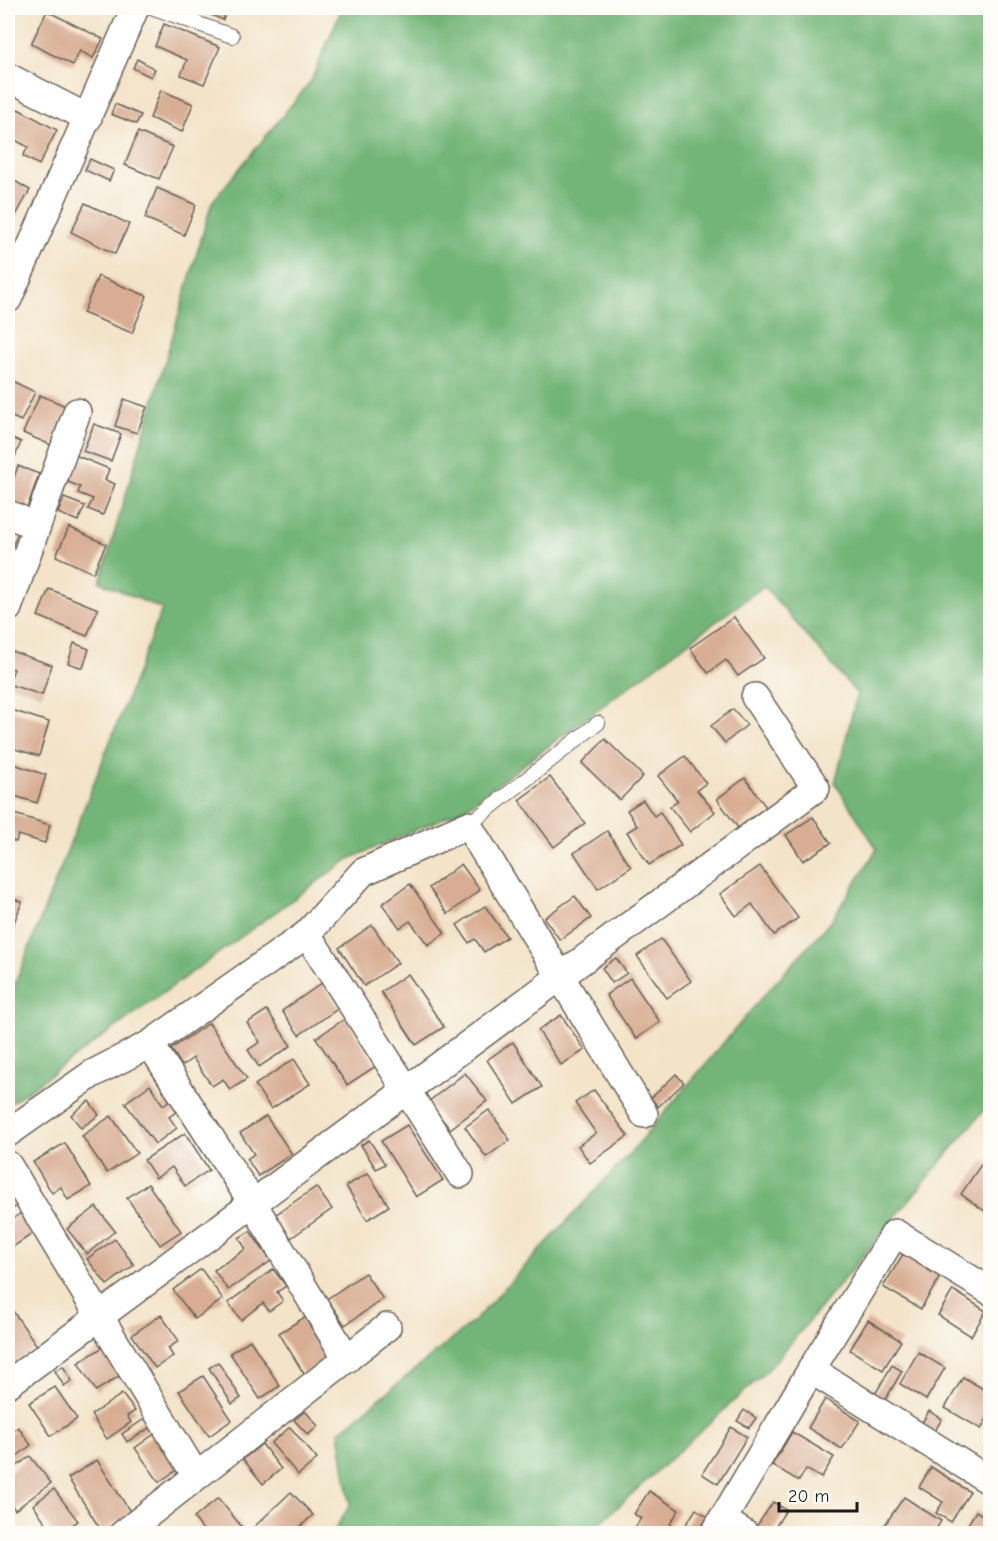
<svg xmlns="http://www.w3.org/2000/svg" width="998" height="1541" viewBox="0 0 998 1541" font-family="'Comic Neue',sans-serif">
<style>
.forest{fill:#73b578;stroke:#48684a;stroke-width:1.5}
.building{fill:#d8ad93}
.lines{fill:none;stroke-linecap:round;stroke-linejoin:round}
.service-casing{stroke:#676258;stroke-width:16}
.minor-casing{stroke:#676258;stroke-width:30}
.service{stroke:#fff;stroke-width:14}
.minor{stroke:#fff;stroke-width:27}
</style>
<rect width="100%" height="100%" fill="#fdfcf7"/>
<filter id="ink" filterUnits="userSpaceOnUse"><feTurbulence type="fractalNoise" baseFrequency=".0167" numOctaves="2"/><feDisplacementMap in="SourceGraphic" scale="12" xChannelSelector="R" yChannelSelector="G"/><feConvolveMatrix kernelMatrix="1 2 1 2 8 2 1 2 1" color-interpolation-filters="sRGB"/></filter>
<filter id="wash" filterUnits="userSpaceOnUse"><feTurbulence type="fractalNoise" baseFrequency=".008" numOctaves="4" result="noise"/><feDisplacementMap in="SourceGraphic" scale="24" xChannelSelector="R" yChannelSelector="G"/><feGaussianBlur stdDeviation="1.35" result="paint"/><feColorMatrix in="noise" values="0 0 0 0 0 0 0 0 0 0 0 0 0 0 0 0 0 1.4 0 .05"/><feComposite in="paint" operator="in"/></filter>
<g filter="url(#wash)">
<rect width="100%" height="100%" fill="#f3e3c8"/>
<polygon class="forest" points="342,8 990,8 990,1103 770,1368 589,1533 333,1533 350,1505 339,1432 474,1321 632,1151 764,995 831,921 877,849 835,783 857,694 764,586 464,809 349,859 8,1105 8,1002 162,609 100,582 212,202 311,81"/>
<g id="blocks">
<g class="building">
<polygon points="195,8 228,8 223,20"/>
<polygon points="47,11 103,39 93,58 80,51 73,65 31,44"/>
<polygon points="164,24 220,47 204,84 181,75 187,60 155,46"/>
<polygon points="137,59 155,69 151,77 133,68"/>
<polygon points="161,90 193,104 182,132 150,118"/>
<polygon points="115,104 141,115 136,124 111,114"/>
<polygon points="18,109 57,130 39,165 23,156 28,147 8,136 8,129"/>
<polygon points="138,132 173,147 159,179 125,165"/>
<polygon points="90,159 114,170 109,181 85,170"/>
<polygon points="8,177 30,190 15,217 8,213"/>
<polygon points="157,188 196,205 184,235 145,218"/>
<polygon points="85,203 129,224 115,254 71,232"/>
<polygon points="98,276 147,296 132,333 83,313"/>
<polygon points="8,379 35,392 21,421 8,415"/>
<polygon points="40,395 70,408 53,446 23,433"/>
<polygon points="124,399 147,407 137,433 115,426"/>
<polygon points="94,424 121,434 111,461 83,451"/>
<polygon points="8,436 21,442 8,474"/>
<polygon points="75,455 109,469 105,480 115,484 103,515 88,509 93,499 78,493 80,487 64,480"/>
<polygon points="18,466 39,474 26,511 8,504 8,494"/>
<polygon points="64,498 85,506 78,521 58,513"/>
<polygon points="8,524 19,528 8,559"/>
<polygon points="69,527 106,544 93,573 56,556"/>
<polygon points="49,589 98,609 87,636 38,616"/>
<polygon points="734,617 764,658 738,676 726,660 708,673 690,648"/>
<polygon points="74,643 89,649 83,668 68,663"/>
<polygon points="8,650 52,665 42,695 8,684 14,669 8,667"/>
<polygon points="8,709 49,722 39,756 8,747"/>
<polygon points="733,709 747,725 725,743 711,726"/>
<polygon points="605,739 643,776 620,800 582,763"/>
<polygon points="685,756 706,783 697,790 715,812 690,832 670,807 678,801 658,776"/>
<polygon points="8,762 46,775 37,803 8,794"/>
<polygon points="550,777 585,823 554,847 519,800"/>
<polygon points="745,778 766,807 738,828 717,799"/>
<polygon points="643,800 654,816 660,812 681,845 649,865 627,832 637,826 627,810"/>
<polygon points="8,812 50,825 45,843 18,835 16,842 8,839"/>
<polygon points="813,817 831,843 803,861 786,835"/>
<polygon points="607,831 631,867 598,889 574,853"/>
<polygon points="461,864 480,890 448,914 429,888"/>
<polygon points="760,866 798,918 774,935 752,904 736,916 720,894"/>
<polygon points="410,884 445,933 428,945 410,921 400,928 382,904"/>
<polygon points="575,896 591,918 560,940 544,918"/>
<polygon points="8,897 22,902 12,928 8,927"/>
<polygon points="485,906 507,937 484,952 475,939 469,943 457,925"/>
<polygon points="372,925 398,963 364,986 339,948"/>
<polygon points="661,939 691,981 667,998 637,956"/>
<polygon points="616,958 627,973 612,983 602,968"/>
<polygon points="408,974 444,1027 416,1045 381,992"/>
<polygon points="630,978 660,1022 636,1039 606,995"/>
<polygon points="322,983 339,1008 299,1035 282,1011"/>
<polygon points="267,1010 291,1046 259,1067 248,1050 260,1042 247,1023"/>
<polygon points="561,1015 585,1050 561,1065 538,1030"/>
<polygon points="346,1018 376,1066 347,1085 316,1038"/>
<polygon points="209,1023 247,1079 230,1090 223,1079 212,1086 193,1058 182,1066 171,1049"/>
<polygon points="513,1042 542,1087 516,1104 487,1060"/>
<polygon points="294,1059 310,1084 271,1109 255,1085"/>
<polygon points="465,1073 487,1101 450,1129 428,1102"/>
<polygon points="676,1074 684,1083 658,1107 651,1098"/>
<polygon points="150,1085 163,1105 173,1098 180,1109 169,1117 177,1128 155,1144 125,1103"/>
<polygon points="594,1090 628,1136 590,1163 578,1146 596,1133 575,1103"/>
<polygon points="89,1101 99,1115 81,1128 71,1115"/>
<polygon points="489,1110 510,1140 486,1157 465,1127"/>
<polygon points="111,1116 137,1153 107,1173 82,1136"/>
<polygon points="266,1116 292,1154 258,1176 247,1159 254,1154 240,1133"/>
<polygon points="407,1125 443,1180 416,1197 381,1141"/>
<polygon points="185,1133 209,1170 185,1186 172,1167 156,1178 144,1160"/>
<polygon points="369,1140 385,1164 376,1169 361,1145"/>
<polygon points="65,1143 91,1186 68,1200 61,1187 52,1193 33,1162"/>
<polygon points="984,1160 990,1165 990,1215 961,1194"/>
<polygon points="368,1173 389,1206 367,1220 346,1186"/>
<polygon points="148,1184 181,1231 160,1245 127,1198"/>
<polygon points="316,1187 332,1209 291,1238 275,1215"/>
<polygon points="8,1189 18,1205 8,1212"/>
<polygon points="96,1207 115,1231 87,1254 67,1229"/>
<polygon points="24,1211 37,1231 8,1250 8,1222"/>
<polygon points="250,1231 271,1261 228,1290 214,1270 246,1249 239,1238"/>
<polygon points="115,1239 134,1265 107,1285 87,1259"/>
<polygon points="903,1254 940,1277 921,1309 883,1287"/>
<polygon points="201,1269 223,1299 195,1319 173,1290"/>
<polygon points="273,1269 286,1286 277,1292 283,1301 269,1311 263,1303 241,1320 228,1303"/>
<polygon points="365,1273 383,1299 345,1325 327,1299"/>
<polygon points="953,1290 986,1311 971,1336 938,1315"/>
<polygon points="10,1307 38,1347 8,1369 8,1309"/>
<polygon points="161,1315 179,1341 168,1348 173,1356 155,1368 132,1335"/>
<polygon points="305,1317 330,1358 304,1374 279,1333"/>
<polygon points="990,1317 990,1335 983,1330"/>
<polygon points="868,1320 901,1341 883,1370 850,1350"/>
<polygon points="250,1340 280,1386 260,1399 230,1353"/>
<polygon points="103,1347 121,1375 96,1391 78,1363"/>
<polygon points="918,1352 945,1368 926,1400 900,1384"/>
<polygon points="990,1352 990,1365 985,1361"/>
<polygon points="218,1362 241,1398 232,1404 209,1368"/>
<polygon points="892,1365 902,1371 884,1402 874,1396"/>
<polygon points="63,1366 72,1381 64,1386 55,1371"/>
<polygon points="203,1376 232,1420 209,1436 179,1391"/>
<polygon points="963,1377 990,1393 990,1413 981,1429 945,1408"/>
<polygon points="55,1387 77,1419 51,1436 29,1403"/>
<polygon points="122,1394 135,1411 127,1416 131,1422 107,1439 91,1415"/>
<polygon points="825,1399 860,1421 842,1449 808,1428"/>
<polygon points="744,1410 756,1418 749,1428 737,1421"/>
<polygon points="305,1411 318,1426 308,1435 294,1420"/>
<polygon points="929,1411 942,1419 933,1434 920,1426"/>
<polygon points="149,1416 154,1425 127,1442 122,1434"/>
<polygon points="18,1427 31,1445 8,1463 8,1431 10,1434"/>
<polygon points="290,1427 317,1459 298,1475 271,1443"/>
<polygon points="731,1427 747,1437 718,1484 702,1474"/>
<polygon points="157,1432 181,1467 159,1482 135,1448"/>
<polygon points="792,1432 834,1457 821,1478 806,1469 799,1481 772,1465"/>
<polygon points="990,1437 990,1452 984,1448"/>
<polygon points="262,1444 281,1469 263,1484 243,1459"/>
<polygon points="30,1456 51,1483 15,1510 8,1500 8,1473"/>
<polygon points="97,1460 131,1513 102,1532 68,1478"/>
<polygon points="931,1467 970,1492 951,1522 936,1513 943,1502 919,1487"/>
<polygon points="54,1489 78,1521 71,1526 77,1534 54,1534 33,1505"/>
<polygon points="649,1491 679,1510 670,1524 684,1534 631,1534 641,1518 634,1514"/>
<polygon points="291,1492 313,1515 292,1534 261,1534 255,1526"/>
<polygon points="904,1497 941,1521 933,1534 896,1534 884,1526"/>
<polygon points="218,1498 246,1532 244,1534 206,1534 194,1518"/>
<polygon points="773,1502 786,1510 771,1534 767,1534 756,1527"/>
<polygon points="696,1509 708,1517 697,1534 685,1526"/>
<polygon points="976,1511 990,1520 990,1534 962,1534"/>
</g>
</g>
</g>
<g filter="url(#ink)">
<use href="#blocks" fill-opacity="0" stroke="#676258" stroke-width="1.5"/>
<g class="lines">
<g class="service-casing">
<g id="service">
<polyline points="154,8 232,36"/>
<polyline points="468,825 598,723"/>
</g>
</g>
<g class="minor-casing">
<g id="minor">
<polyline points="8,77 88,118"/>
<polyline points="8,299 135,8"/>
<polyline points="8,514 36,526"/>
<polyline points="8,608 77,412"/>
<polyline points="307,934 460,1174"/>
<polyline points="150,1044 252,1202 347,1359"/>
<polyline points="8,1133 92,1074 150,1044 307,934 363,872 468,825 644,1114"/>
<polyline points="8,1165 196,1476"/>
<polyline points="811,1370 895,1233 990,1291"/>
<polyline points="8,1384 816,788 755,697"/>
<polyline points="722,1519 745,1534"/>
<polyline points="123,1534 387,1327"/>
<polyline points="714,1534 811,1370 990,1481"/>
</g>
</g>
<use href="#service" class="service"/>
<use href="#minor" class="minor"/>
</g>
</g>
<rect width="998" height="1541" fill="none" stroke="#fdfcf7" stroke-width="30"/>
<path d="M779 1502v9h78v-9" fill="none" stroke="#1c1c1c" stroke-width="3"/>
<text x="788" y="1502" font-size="18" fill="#1c1c1c" stroke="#fdfcf7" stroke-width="4.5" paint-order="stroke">20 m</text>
</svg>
